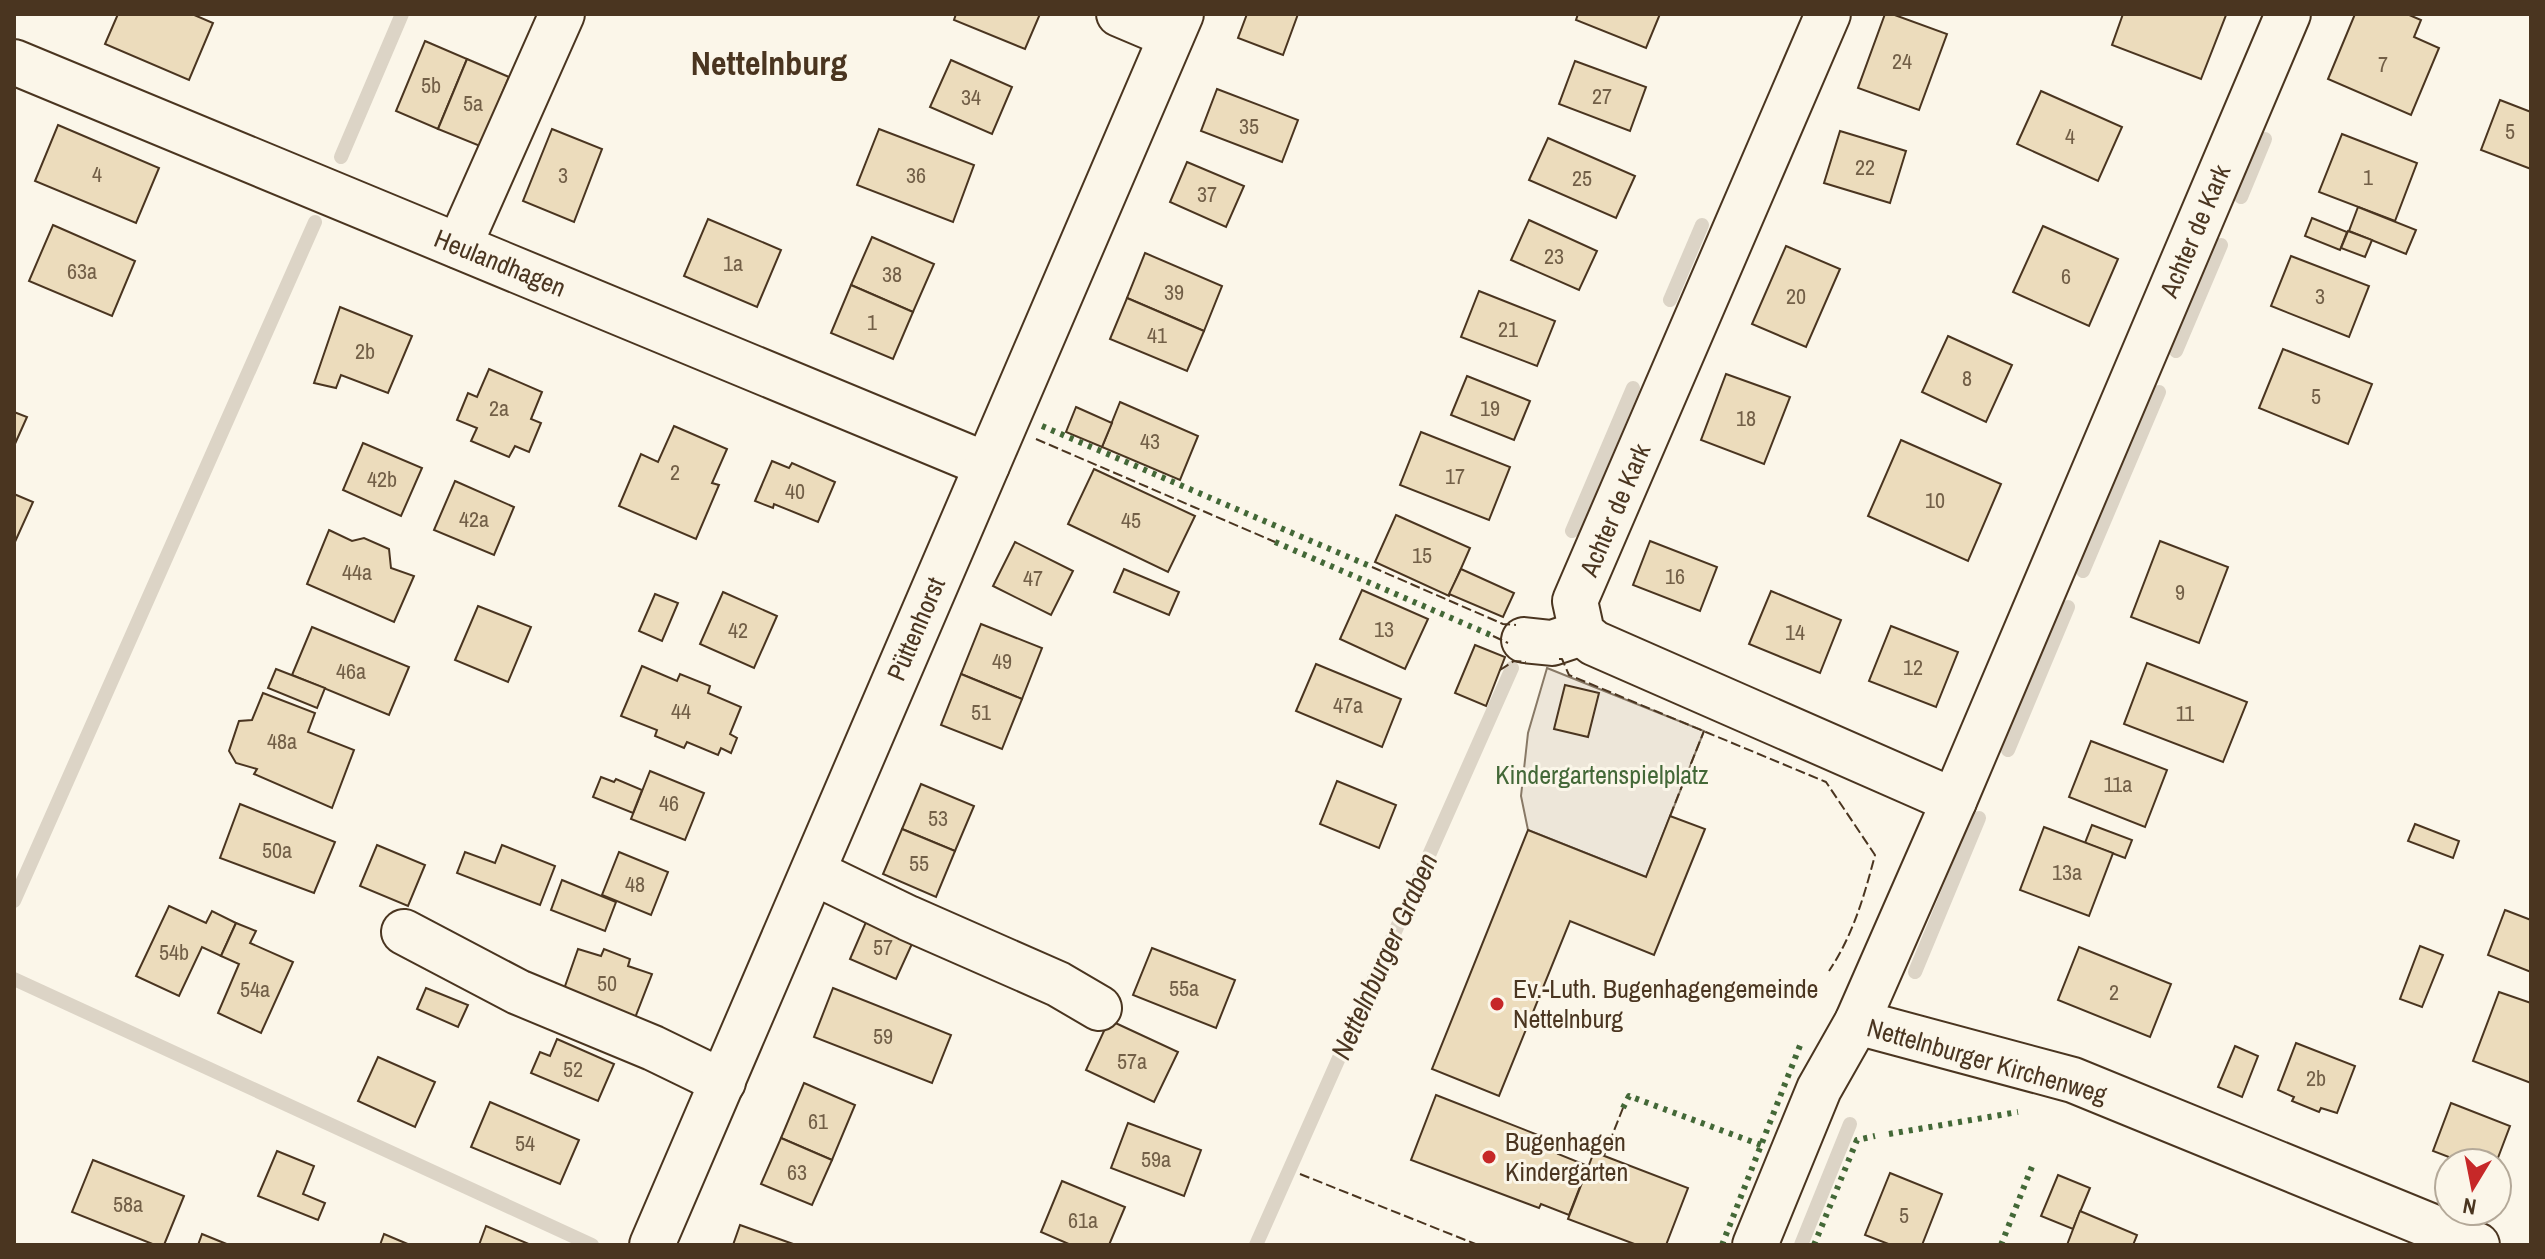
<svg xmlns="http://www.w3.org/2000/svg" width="2545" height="1259" viewBox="0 0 2545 1259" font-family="'Archivo Narrow',sans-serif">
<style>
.green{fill:#ede6d9;stroke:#887966;stroke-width:2}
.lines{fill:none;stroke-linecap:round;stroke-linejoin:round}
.stream{stroke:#dcd4c6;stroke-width:14}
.building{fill:#ecdcbc;stroke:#4a3520;stroke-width:2}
.minor-casing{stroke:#4a3520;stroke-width:48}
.minor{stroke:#fbf6e9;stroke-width:44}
.hedge{stroke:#436837;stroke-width:6;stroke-dasharray:4 6;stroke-linecap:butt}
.fence{stroke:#4a3520;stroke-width:2;stroke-dasharray:10 4;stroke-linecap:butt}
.poi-dot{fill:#c62828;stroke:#fbf6e9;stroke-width:3}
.labels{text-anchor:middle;stroke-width:6;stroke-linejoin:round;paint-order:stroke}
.number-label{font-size:22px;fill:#725f47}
.street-label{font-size:26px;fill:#4a3520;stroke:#fbf6e9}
.park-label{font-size:26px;fill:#436837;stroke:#fbf6e9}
.poi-label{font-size:26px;fill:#4a3520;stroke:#fbf6e9;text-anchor:start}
.water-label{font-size:28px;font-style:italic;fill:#4a3520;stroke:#fbf6e9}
.district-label{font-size:34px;font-weight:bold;fill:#4a3520;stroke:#fbf6e9}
</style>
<rect width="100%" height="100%" fill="#fbf6e9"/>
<polygon class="green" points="1547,668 1704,731 1646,877 1528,830 1521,796 1528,733"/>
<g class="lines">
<g class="stream">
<polyline points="341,157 402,14"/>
<polyline points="2241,197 2265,139"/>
<polyline points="1670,300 1702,225"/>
<polyline points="2176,351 2221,245"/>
<polyline points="1572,531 1633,388"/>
<polyline points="2083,571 2159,392"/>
<polyline points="2008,750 2068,607"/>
<polyline points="14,901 315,222"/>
<polyline points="1915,972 1979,818"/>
<polyline points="14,979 592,1245"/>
<polyline points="1256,1245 1512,668"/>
<polyline points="1801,1245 1850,1124"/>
</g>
</g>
<g class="building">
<polygon points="118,14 192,14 213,23 189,80 105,44"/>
<polygon points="956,14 1040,14 1025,49 954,20"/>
<polygon points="1247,14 1298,14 1283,55 1238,38"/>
<polygon points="1578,14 1660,14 1646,48 1576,20"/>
<polygon points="1885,14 1892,14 1947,34 1919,110 1858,88"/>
<polygon points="2123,14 2223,14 2226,15 2201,79 2112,45"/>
<polygon points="2355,14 2407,14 2421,20 2414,37 2439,48 2411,115 2328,79"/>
<polygon points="425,41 467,59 438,129 396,111"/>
<polygon points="467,59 509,77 480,146 438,129"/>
<polygon points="951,60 1012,87 992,134 930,107"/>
<polygon points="1575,61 1646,87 1630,131 1559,104"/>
<polygon points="1217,89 1298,120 1282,162 1201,131"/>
<polygon points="2041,91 2122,127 2098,181 2017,144"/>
<polygon points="2500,100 2531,112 2531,169 2481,150"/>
<polygon points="58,125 159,168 136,223 35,181"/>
<polygon points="552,129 602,149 574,222 523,201"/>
<polygon points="879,129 974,165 953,222 857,185"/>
<polygon points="1840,131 1906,151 1890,203 1824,183"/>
<polygon points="2342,134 2417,163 2395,221 2319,192"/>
<polygon points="1548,138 1635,176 1616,218 1529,180"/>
<polygon points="1187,162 1244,186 1226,227 1170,202"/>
<polygon points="2358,207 2416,230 2406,254 2349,231"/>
<polygon points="2312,218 2347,232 2340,250 2305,236"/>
<polygon points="708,219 781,250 757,307 684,276"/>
<polygon points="1529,220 1597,251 1579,290 1511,260"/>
<polygon points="53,225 135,261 112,316 29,281"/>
<polygon points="2043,226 2118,259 2089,326 2013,292"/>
<polygon points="2348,231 2372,240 2365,257 2341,248"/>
<polygon points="872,237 934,264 913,312 851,285"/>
<polygon points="1786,246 1840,269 1806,347 1752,324"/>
<polygon points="1145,253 1222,286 1204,331 1127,298"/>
<polygon points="2291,256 2369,286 2349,337 2271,306"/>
<polygon points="851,285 913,312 893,359 831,333"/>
<polygon points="1479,291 1555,321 1537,366 1461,337"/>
<polygon points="1127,298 1204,331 1187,371 1110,339"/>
<polygon points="340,307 412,336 388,393 341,375 336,388 314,383"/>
<polygon points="1948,336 2012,365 1986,422 1922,392"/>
<polygon points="2283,349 2372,384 2348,444 2259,408"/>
<polygon points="489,369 542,392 531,419 541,423 529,452 515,446 509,457 471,441 477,428 457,420 468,393 477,397"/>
<polygon points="1726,374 1790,397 1764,464 1701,440"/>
<polygon points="1467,376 1530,401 1514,440 1451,415"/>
<polygon points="1120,402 1198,436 1180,480 1102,447"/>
<polygon points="1076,407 1112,423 1102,447 1066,432"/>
<polygon points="14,412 27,417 14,446"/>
<polygon points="674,426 727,449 712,483 719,485 696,539 619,506 641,454 658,462"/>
<polygon points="1421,432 1510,467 1489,520 1400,485"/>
<polygon points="1901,440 2001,484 1968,561 1868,516"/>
<polygon points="363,443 422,468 401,516 343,490"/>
<polygon points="772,461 789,468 792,463 835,482 818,522 774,504 773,508 755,501"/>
<polygon points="1094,469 1195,516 1168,572 1068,524"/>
<polygon points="455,481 514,507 494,555 434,530"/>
<polygon points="14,494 33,502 14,544"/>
<polygon points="1396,515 1470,548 1449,596 1375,562"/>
<polygon points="329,530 352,541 364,538 389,549 391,568 414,576 394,622 307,584"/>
<polygon points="1650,541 1717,567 1700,611 1633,585"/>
<polygon points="2160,541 2228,567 2199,643 2131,617"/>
<polygon points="1015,542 1073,571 1051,615 993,586"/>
<polygon points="1124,569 1179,592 1169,615 1114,592"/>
<polygon points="1461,569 1514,593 1503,617 1449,594"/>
<polygon points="1362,590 1428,619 1405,669 1340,639"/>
<polygon points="1771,591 1841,620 1820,673 1749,644"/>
<polygon points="723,592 777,616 754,668 700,644"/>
<polygon points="655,594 678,603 662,641 639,631"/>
<polygon points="478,606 531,627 508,682 455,660"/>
<polygon points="981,624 1042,648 1022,699 961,674"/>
<polygon points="1891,626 1958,652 1936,707 1869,681"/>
<polygon points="312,627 409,667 389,715 292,675"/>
<polygon points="1475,645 1505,657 1486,706 1455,693"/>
<polygon points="2147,663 2247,702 2223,762 2124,724"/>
<polygon points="1316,664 1401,699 1382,747 1296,711"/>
<polygon points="642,666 677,681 680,674 710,686 708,693 741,707 730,734 737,738 731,753 721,748 718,755 687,742 684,748 655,736 657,730 621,716"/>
<polygon points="276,669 325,688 317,708 268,688"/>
<polygon points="961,674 1022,699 1002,749 941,725"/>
<polygon points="1565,685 1599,693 1588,737 1554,729"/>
<polygon points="263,693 315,713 308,732 354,750 332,808 254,774 257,769 236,763 229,751 239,721 252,720"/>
<polygon points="2091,741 2167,770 2145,827 2069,797"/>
<polygon points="650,771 704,793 685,840 631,819"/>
<polygon points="601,777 614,782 616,779 642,790 633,813 593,797"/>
<polygon points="1337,781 1396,805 1379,848 1320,824"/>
<polygon points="921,784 974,806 955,851 902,829"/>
<polygon points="240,804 335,842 314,893 220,858"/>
<polygon points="1670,816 1705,829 1654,955 1570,921 1499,1096 1432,1069 1528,830 1646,877"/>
<polygon points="2415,824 2459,841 2453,858 2408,841"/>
<polygon points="2092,825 2132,840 2125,858 2085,843"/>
<polygon points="2044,827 2113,853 2089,916 2020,890"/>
<polygon points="902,829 955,851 936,897 883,874"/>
<polygon points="377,845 425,865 408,906 360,886"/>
<polygon points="502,845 555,866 540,905 457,873 465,852 495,863"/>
<polygon points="619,852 668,872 651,915 602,895"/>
<polygon points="562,880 616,902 605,931 551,910"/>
<polygon points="169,906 206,923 212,911 236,923 221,956 202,947 179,996 136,976"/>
<polygon points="2505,910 2531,920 2531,972 2488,955"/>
<polygon points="869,915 916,935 896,979 850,959"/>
<polygon points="236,923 256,931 250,943 293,962 261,1033 218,1013 239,964 221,956"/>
<polygon points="2420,946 2443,955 2422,1007 2400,999"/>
<polygon points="2079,947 2171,984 2150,1037 2058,1000"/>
<polygon points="1152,948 1235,980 1216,1028 1133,995"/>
<polygon points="578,949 601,956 604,949 630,959 628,966 652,974 633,1023 563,992"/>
<polygon points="426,988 468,1005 458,1027 417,1009"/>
<polygon points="833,988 951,1035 932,1083 814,1037"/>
<polygon points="2499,992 2531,1003 2531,1083 2473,1061"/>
<polygon points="1109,1020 1178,1052 1154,1102 1086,1070"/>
<polygon points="557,1039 614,1064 598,1101 531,1073 540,1052 550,1056"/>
<polygon points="2296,1043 2355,1066 2337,1113 2321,1108 2319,1112 2292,1101 2294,1097 2278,1090"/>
<polygon points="2235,1046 2258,1056 2242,1097 2218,1087"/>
<polygon points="378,1057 435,1082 415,1127 358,1101"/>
<polygon points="804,1083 855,1105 832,1160 781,1138"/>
<polygon points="1436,1095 1561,1144 1558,1154 1588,1166 1569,1215 1541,1204 1539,1208 1411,1160"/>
<polygon points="490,1102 579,1140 560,1184 471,1147"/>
<polygon points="2451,1103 2510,1126 2496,1163 2452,1163 2447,1161 2449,1157 2433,1151"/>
<polygon points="1128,1123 1201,1150 1184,1196 1111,1168"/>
<polygon points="781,1138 832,1160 812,1205 761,1184"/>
<polygon points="277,1151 314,1166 303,1194 325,1203 318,1220 258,1196"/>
<polygon points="1594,1152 1688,1188 1666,1245 1637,1245 1568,1219"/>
<polygon points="93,1160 184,1196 164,1245 155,1245 72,1212"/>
<polygon points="1890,1173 1942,1194 1922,1245 1891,1245 1865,1235"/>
<polygon points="2058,1175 2090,1188 2073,1229 2041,1216"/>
<polygon points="1062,1181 1125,1207 1109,1245 1071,1245 1041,1232"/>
<polygon points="2080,1211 2137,1235 2133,1245 2067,1245"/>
<polygon points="740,1225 796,1245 733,1245"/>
<polygon points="486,1226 531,1245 479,1245"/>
<polygon points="202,1234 229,1245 198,1245"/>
<polygon points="384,1234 410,1245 380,1245"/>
</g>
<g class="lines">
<g class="minor-casing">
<g id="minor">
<polyline points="1119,14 1171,36"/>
<polyline points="14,62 987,465"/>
<polyline points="459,246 562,14"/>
<polyline points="1524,640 1552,643 1582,633"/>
<polyline points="1954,801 2288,14"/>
<polyline points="813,872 908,918 1058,984 1099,1008"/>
<polyline points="404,932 518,992 653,1048 723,1082"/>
<polyline points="1857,1022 2073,1080 2477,1245"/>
<polyline points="652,1245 1181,14"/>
<polyline points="1755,1245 1819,1089 1857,1022 1954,801 1594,643 1582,633 1575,601 1828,14"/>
</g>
</g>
<use href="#minor" class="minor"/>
<g class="hedge">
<polyline points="1042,426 1372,567"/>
<polyline points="1275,542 1493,636"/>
<polyline points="1623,1108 1629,1096 1761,1145"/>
<polyline points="1889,1134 2018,1112"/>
<polyline points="1722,1245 1801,1043"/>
<polyline points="1814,1245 1857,1140 1875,1136"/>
<polyline points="2001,1245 2033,1164"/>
</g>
<g class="fence">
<polyline points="1036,439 1275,542"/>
<polyline points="1372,567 1503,624 1516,625"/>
<polyline points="1493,636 1508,643"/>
<path d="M1559 659H1562L1569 675 1826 782 1875 855C1864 897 1853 935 1829 971"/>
<polyline points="1500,670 1514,661 1526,662"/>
<polyline points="1670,816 1704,731"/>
<polyline points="1604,1156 1623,1108"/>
<polyline points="1300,1174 1478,1245"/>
</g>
</g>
<g class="poi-dot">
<circle cx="1497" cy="1004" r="8"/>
<circle cx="1489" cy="1157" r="8"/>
</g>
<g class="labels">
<g class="number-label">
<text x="1902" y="69">24</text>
<text x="2383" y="72">7</text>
<text x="431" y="93">5b</text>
<text x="1602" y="104">27</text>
<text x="971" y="105">34</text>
<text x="473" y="111">5a</text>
<text x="1249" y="134">35</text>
<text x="2510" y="139">5</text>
<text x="2070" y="144">4</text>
<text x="1865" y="175">22</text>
<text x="97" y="182">4</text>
<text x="563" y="183">3</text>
<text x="916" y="183">36</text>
<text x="2368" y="185">1</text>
<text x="1582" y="186">25</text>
<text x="1207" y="202">37</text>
<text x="1554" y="264">23</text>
<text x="733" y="271">1a</text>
<text x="82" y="279">63a</text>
<text x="892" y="282">38</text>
<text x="2066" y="284">6</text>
<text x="1174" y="300">39</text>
<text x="1796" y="304">20</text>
<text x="2320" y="304">3</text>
<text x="872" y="330">1</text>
<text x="1508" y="337">21</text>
<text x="1157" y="343">41</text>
<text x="365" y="359">2b</text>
<text x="1967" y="386">8</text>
<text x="2316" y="404">5</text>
<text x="499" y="416">2a</text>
<text x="1490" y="416">19</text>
<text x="1746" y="426">18</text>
<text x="1150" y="449">43</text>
<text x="675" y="480">2</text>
<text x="1455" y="484">17</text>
<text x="382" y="487">42b</text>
<text x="795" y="499">40</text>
<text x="1935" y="508">10</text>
<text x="474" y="527">42a</text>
<text x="1131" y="528">45</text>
<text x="1422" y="563">15</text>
<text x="357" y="580">44a</text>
<text x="1675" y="584">16</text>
<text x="1033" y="586">47</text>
<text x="2180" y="600">9</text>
<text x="1384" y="637">13</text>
<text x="738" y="638">42</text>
<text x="1795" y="640">14</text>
<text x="1002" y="669">49</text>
<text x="1913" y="675">12</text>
<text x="351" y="679">46a</text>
<text x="1348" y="713">47a</text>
<text x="681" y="719">44</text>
<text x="981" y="720">51</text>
<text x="2185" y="721">11</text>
<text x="282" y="749">48a</text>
<text x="2118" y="792">11a</text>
<text x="669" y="811">46</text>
<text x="938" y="826">53</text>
<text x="277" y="858">50a</text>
<text x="919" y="871">55</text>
<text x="2067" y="880">13a</text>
<text x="635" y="892">48</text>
<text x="883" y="955">57</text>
<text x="174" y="960">54b</text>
<text x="607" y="991">50</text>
<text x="1184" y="996">55a</text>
<text x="255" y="997">54a</text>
<text x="2114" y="1000">2</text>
<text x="883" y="1044">59</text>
<text x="1132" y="1069">57a</text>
<text x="573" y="1077">52</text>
<text x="2316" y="1086">2b</text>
<text x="818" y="1129">61</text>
<text x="525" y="1151">54</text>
<text x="1156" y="1167">59a</text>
<text x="797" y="1180">63</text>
<text x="128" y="1212">58a</text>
<text x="1904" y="1223">5</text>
<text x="1083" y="1228">61a</text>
</g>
<g class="street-label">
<text transform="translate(2195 231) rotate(-67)" y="9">Achter de Kark</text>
<text transform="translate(500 263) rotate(22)" y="9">Heulandhagen</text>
<text transform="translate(1615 510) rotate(-67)" y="9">Achter de Kark</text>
<text transform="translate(916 629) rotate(-67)" y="9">Püttenhorst</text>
<text transform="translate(1987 1061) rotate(16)" y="9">Nettelnburger Kirchenweg</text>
</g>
<g class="park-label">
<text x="1602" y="784">Kindergartenspielplatz</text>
</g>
<g class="poi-label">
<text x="1513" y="998">Ev.-Luth. Bugenhagengemeinde<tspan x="1513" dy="30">Nettelnburg</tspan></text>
<text x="1505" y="1151">Bugenhagen<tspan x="1505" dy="30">Kindergarten</tspan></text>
</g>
<g class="water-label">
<text transform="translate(1384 956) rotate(-66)" y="10">Nettelnburger Graben</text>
</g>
<g class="district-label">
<text x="769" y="75">Nettelnburg</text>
</g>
</g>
<rect width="2545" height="1259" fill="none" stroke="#4a3520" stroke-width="32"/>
<g transform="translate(2473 1187) rotate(190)"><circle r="38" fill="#fbf6e9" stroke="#b4a999" stroke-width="2"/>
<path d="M0-6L14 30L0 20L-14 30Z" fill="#c62828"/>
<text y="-12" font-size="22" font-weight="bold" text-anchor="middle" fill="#4a3520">N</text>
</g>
</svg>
